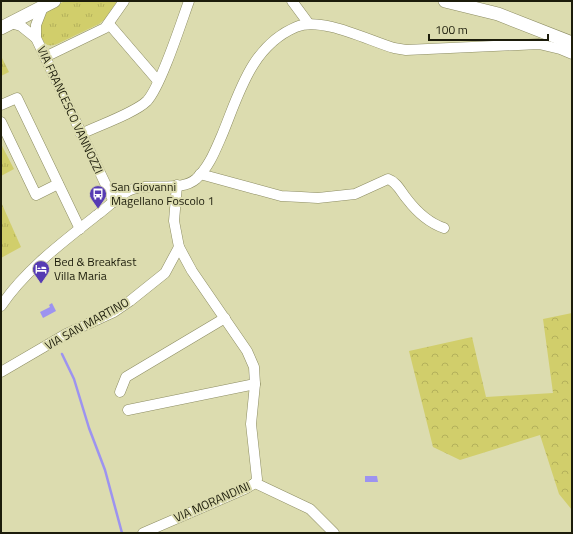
<svg xmlns="http://www.w3.org/2000/svg" width="573" height="534" viewBox="0 0 573 534" font-family="'Titillium Web',sans-serif">
<style>
.grass{fill:url(#grass-tufts)}
.forest{fill:url(#forest-crowns)}
.water{fill:#9d93f0}
.lines{fill:none;stroke-linecap:round;stroke-linejoin:round}
.stream{stroke:#9d93f0;stroke-width:2.5}
.minor-casing{stroke:#8c8c62;stroke-width:11}
.major-casing{stroke:#8c8c62;stroke-width:14}
.minor{stroke:#fff;stroke-width:10}
.major{stroke:#fff;stroke-width:13}
.labels{text-anchor:middle;stroke-width:4;stroke-linejoin:round;paint-order:stroke}
.street-label{font-size:12px;fill:#1c1c0b;stroke:#dcdcaf}
.poi-label{font-size:12px;fill:#1c1c0b;stroke:#dcdcaf;text-anchor:start}
</style>
<defs>
<pattern id="grass-tufts" width="24" height="20" patternUnits="userSpaceOnUse"><rect width="24" height="20" fill="#d1ce6b"/><path d="M3 7l-1-3M5 7V3M7 7l1-3M15 17l-1-3M17 17v-4M19 17l1-3" fill="none" stroke="#b3b05b"/></pattern>
<pattern id="forest-crowns" width="20" height="18" patternUnits="userSpaceOnUse"><rect width="20" height="18" fill="#d1ce6b"/><path d="M2 6a3 3 0 1 1 6 0M12 15a3 3 0 1 1 6 0" fill="none" stroke="#b3b05b"/></pattern>
</defs>
<rect width="100%" height="100%" fill="#dcdcaf"/>
<g class="grass">
<path d="M65 1H117L105 19 99 24 57 44C40 51 38 30 43 19 46 10 57 5 65 1Z"/>
<polygon points="1,56 9,72 1,76"/>
<polygon points="2,146 14,169 1,176 1,147"/>
<polygon points="1,202 21,247 1,258"/>
</g>
<polygon class="forest" points="572,313 572,510 559,494 540,435 460,460 433,447 409,351 472,337 486,397 553,393 543,319"/>
<g class="water">
<polygon points="52,303 56,311 43,318 40,312 50,307 49,305"/>
<polygon points="365,476 377,476 378,482 365,482"/>
</g>
<g class="lines">
<polyline class="stream" points="62,354 74,379 89,428 105,470 122,533"/>
<g class="minor-casing">
<g id="minor">
<polyline points="292,1 309,24"/>
<polyline points="43,7 36,25 36,38 114,202"/>
<polyline points="11,23 21,26 36,38"/>
<polyline points="109,24 158,81"/>
<polyline points="45,57 105,28 124,1"/>
<polyline points="1,105 17,98 80,229"/>
<polyline points="1,122 36,195 58,184"/>
<path d="M81 134C97 126 135 113 147 101 161 86 181 23 189 1"/>
<path d="M200 174 281 196 301 197 318 198 355 194 388 179C397 182 401 192 407 199 417 212 429 223 444 228"/>
<path d="M1 306C25 270 63 242 97 215 107 208 117 197 128 191 148 181 180 193 196 179 209 167 215 151 222 135 239 94 251 46 296 27 322 16 369 41 394 48L406 50 539 44 560 49 572 54"/>
<polyline points="1,372 66,334 114,312 130,301 165,273 179,247"/>
<polyline points="120,392 126,377 225,318"/>
<polyline points="128,410 255,384"/>
<polyline points="255,483 310,509 334,533"/>
<polyline points="143,533 245,489 255,483 257,479 251,424 255,384 254,367 247,351 192,271 179,247 174,221 177,185"/>
</g>
</g>
<g class="major-casing">
<g id="major">
<polyline points="445,1 498,14 572,43"/>
<polyline points="1,28 54,1"/>
</g>
</g>
<use href="#minor" class="minor"/>
<use href="#major" class="major"/>
</g>
<defs>
<g id="bus-pin" transform="scale(0.9)"><path d="M0 17L-7.5 6A9.5 9.5 0 1 1 7.5 6Z" fill="#563bb3" stroke="#dcdcaf"/><path d="M-5-6H5V4H4V6H2V4H-2V6H-4V4H-5ZM-3.5-4V0h7V-4ZM-3.5 1.2v1.5H-2V1.2ZM2 1.2v1.5H3.5V1.2Z" fill="#fff"/></g>
<g id="hotel-pin" transform="scale(0.9)"><path d="M0 17L-7.5 6A9.5 9.5 0 1 1 7.5 6Z" fill="#563bb3" stroke="#dcdcaf"/><path d="M-6-4.5h1.5V1H6V5H4.5V3h-9V5H-6ZM-4 0a1.8 1.8 0 1 1 3.6 0ZM.5 0V-2.5h3Q6-2.5 6 0Z" fill="#fff"/></g>
</defs>
<g fill-rule="evenodd">
<use href="#bus-pin" x="98" y="194"/>
<use href="#hotel-pin" x="41" y="269"/>
</g>
<g class="labels">
<g class="street-label">
<text transform="translate(70 110) rotate(65)" y="4">VIA FRANCESCO VANNOZZI</text>
<text transform="translate(87 324) rotate(-29)" y="4">VIA SAN MARTINO</text>
<text transform="translate(212 502) rotate(-24)" y="4">VIA MORANDINI</text>
</g>
<g class="poi-label">
<text x="111" y="191">San Giovanni<tspan x="111" dy="14">Magellano Foscolo 1</tspan></text>
<text x="54" y="266">Bed &amp; Breakfast<tspan x="54" dy="14">Villa Maria</tspan></text>
</g>
</g>
<rect width="573" height="534" fill="none" stroke="#1c1c0b" stroke-width="4"/>
<path d="M429 34v6h119v-6" fill="none" stroke="#1c1c0b" stroke-width="2"/>
<text x="435" y="34" font-size="12" fill="#1c1c0b" stroke="#dcdcaf" stroke-width="3" paint-order="stroke">100 m</text>
</svg>
